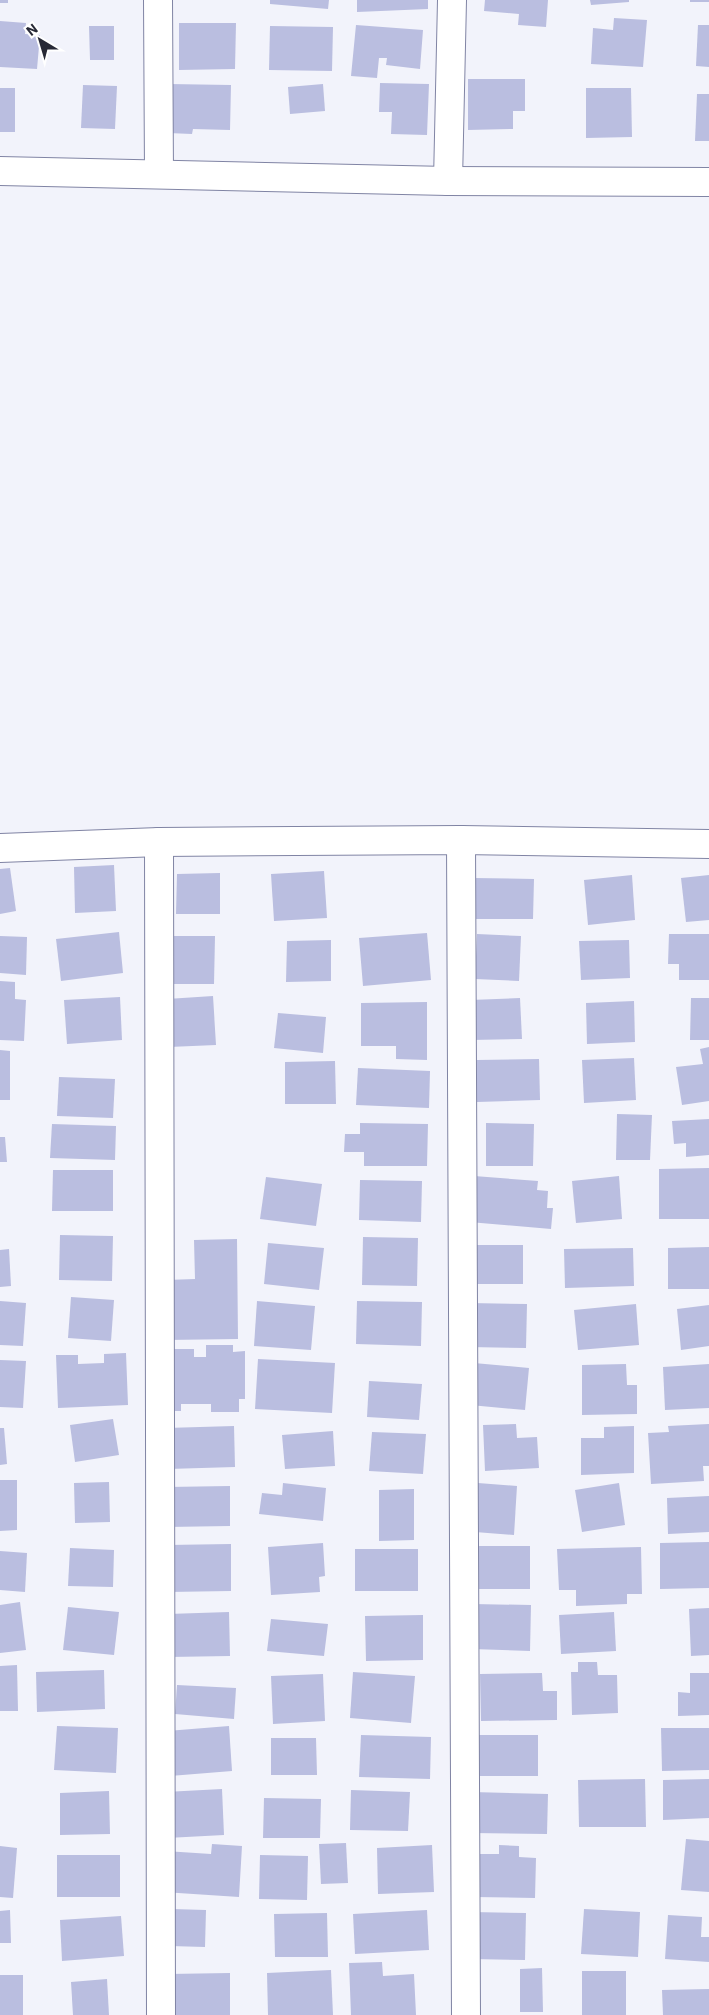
<svg xmlns="http://www.w3.org/2000/svg" width="709" height="2015" viewBox="0 0 709 2015" font-family="'IBM Plex Sans',sans-serif">
<style>
.building{fill:#babee0}
.lines{fill:none;stroke-linecap:round;stroke-linejoin:round}
.street-casing{stroke:#8084a4;stroke-width:30}
.street{stroke:#fff;stroke-width:28}
</style>
<rect width="100%" height="100%" fill="#f2f3fb"/>
<g class="building">
<rect x="0" y="0" width="8" height="3"/>
<polygon points="270,0 329,0 328,9 270,4"/>
<polygon points="357,0 428,0 428,9 357,12"/>
<polygon points="485,0 548,0 546,27 518,25 519,14 484,11"/>
<polygon points="590,0 629,0 629,2 591,5"/>
<rect x="690" y="0" width="19" height="2"/>
<polygon points="614,18 647,20 643,67 591,64 593,28 613,30"/>
<polygon points="0,21 26,23 25,34 40,35 37,69 0,67"/>
<polygon points="179,23 236,23 235,69 179,70"/>
<polygon points="356,25 423,30 420,69 386,65 387,58 379,58 377,78 351,76"/>
<polygon points="698,25 709,25 709,67 696,66"/>
<polygon points="89,26 114,26 114,60 90,60"/>
<polygon points="270,26 333,27 332,71 269,70"/>
<polygon points="468,79 525,79 525,111 513,111 513,129 468,130"/>
<polygon points="380,83 429,84 427,135 391,134 392,112 379,112"/>
<polygon points="169,84 231,85 230,130 193,129 192,134 168,133"/>
<polygon points="323,84 325,111 290,114 288,87"/>
<polygon points="83,85 117,86 115,129 81,128"/>
<rect x="0" y="88" width="15" height="44"/>
<polygon points="586,88 631,88 632,137 586,138"/>
<polygon points="697,94 709,94 709,141 695,141"/>
<polygon points="114,865 116,911 75,913 74,867"/>
<polygon points="10,868 16,911 0,914 0,869"/>
<polygon points="324,871 327,918 274,921 271,874"/>
<polygon points="220,873 220,914 176,914 177,874"/>
<polygon points="632,875 635,920 588,925 584,880"/>
<polygon points="709,875 709,920 686,922 681,878"/>
<polygon points="473,878 534,879 533,919 474,919"/>
<polygon points="119,932 123,973 61,981 56,939"/>
<polygon points="427,933 431,980 363,986 359,938"/>
<polygon points="477,934 521,936 519,981 475,979"/>
<polygon points="669,934 709,934 709,980 679,980 679,964 668,964"/>
<polygon points="0,936 27,937 26,975 0,973"/>
<polygon points="167,936 215,936 214,984 167,984"/>
<polygon points="331,940 331,981 286,982 287,941"/>
<polygon points="629,940 630,978 581,980 579,941"/>
<polygon points="0,981 15,982 15,999 26,1000 24,1041 0,1040"/>
<polygon points="213,996 216,1045 169,1047 167,999"/>
<polygon points="120,997 122,1040 67,1044 64,1000"/>
<polygon points="520,998 522,1039 471,1040 470,1000"/>
<polygon points="691,998 709,998 709,1040 690,1040"/>
<polygon points="634,1001 635,1042 587,1044 586,1003"/>
<polygon points="427,1002 427,1060 396,1059 396,1046 361,1046 361,1003"/>
<polygon points="278,1013 326,1017 323,1053 274,1048"/>
<polygon points="709,1047 709,1101 682,1105 676,1067 703,1064 700,1049"/>
<polygon points="0,1050 10,1051 10,1100 0,1100"/>
<polygon points="634,1058 636,1100 584,1103 582,1060"/>
<polygon points="539,1059 540,1100 477,1102 477,1060"/>
<polygon points="335,1061 336,1104 285,1104 285,1062"/>
<polygon points="358,1068 430,1071 429,1108 356,1105"/>
<polygon points="59,1077 115,1079 113,1118 57,1116"/>
<polygon points="617,1114 652,1115 650,1160 616,1160"/>
<polygon points="709,1119 709,1155 686,1157 686,1143 674,1144 672,1121"/>
<polygon points="360,1123 428,1124 427,1166 364,1166 364,1152 344,1152 345,1134 360,1134"/>
<polygon points="486,1123 534,1124 533,1166 486,1166"/>
<polygon points="52,1124 116,1126 115,1160 50,1158"/>
<polygon points="0,1137 5,1137 7,1162 0,1162"/>
<polygon points="709,1168 709,1219 659,1219 659,1169"/>
<polygon points="53,1170 113,1170 113,1211 52,1211"/>
<polygon points="474,1176 538,1181 537,1190 548,1191 547,1208 553,1208 551,1229 469,1222"/>
<polygon points="619,1176 622,1219 576,1223 572,1181"/>
<polygon points="266,1177 322,1184 316,1226 260,1219"/>
<polygon points="360,1180 422,1181 421,1222 359,1220"/>
<polygon points="60,1235 113,1236 112,1281 59,1280"/>
<polygon points="363,1237 418,1238 417,1286 362,1285"/>
<polygon points="237,1239 238,1339 166,1340 166,1280 195,1279 194,1240"/>
<polygon points="268,1243 324,1248 319,1290 264,1284"/>
<rect x="470" y="1245" width="53" height="39"/>
<polygon points="709,1247 709,1289 668,1289 668,1248"/>
<polygon points="633,1248 634,1286 565,1288 564,1249"/>
<polygon points="9,1249 11,1286 0,1287 0,1250"/>
<polygon points="71,1297 114,1300 111,1341 68,1338"/>
<polygon points="0,1301 26,1303 23,1346 0,1345"/>
<polygon points="257,1301 315,1306 311,1350 254,1346"/>
<polygon points="357,1301 422,1302 421,1346 356,1344"/>
<polygon points="469,1303 527,1304 526,1348 468,1347"/>
<polygon points="636,1304 639,1345 578,1350 574,1310"/>
<polygon points="709,1305 709,1346 681,1350 677,1309"/>
<polygon points="206,1345 233,1345 233,1352 245,1351 245,1399 239,1399 239,1412 211,1412 211,1404 181,1404 181,1411 163,1411 163,1349 194,1349 194,1357 206,1357"/>
<polygon points="126,1353 128,1405 58,1408 56,1355 78,1355 78,1364 104,1363 104,1354"/>
<polygon points="258,1359 335,1363 332,1413 255,1409"/>
<polygon points="0,1360 26,1361 23,1408 0,1407"/>
<polygon points="474,1363 529,1368 525,1410 470,1405"/>
<polygon points="626,1364 627,1385 637,1385 637,1414 582,1415 582,1365"/>
<polygon points="709,1364 709,1408 665,1410 663,1367"/>
<polygon points="369,1381 422,1384 419,1420 367,1417"/>
<polygon points="113,1419 119,1455 75,1462 70,1425"/>
<polygon points="516,1424 517,1438 537,1437 539,1468 485,1471 483,1425"/>
<polygon points="709,1424 709,1466 703,1466 704,1481 651,1484 648,1433 669,1432 668,1426"/>
<polygon points="234,1426 235,1467 168,1469 166,1428"/>
<polygon points="634,1426 634,1473 581,1475 581,1438 604,1438 604,1427"/>
<polygon points="0,1428 4,1428 7,1464 0,1465"/>
<polygon points="333,1431 335,1466 285,1469 282,1435"/>
<polygon points="372,1432 426,1434 423,1474 369,1471"/>
<polygon points="0,1480 17,1480 17,1530 0,1531"/>
<polygon points="109,1482 110,1522 75,1523 74,1483"/>
<polygon points="283,1483 326,1488 323,1521 259,1514 262,1493 282,1495"/>
<polygon points="478,1483 517,1486 514,1535 475,1532"/>
<polygon points="619,1483 625,1525 582,1532 575,1490"/>
<polygon points="230,1486 230,1526 167,1527 167,1487"/>
<polygon points="414,1489 414,1540 379,1541 379,1490"/>
<polygon points="709,1496 709,1532 668,1534 667,1498"/>
<polygon points="709,1542 709,1588 660,1589 660,1543"/>
<polygon points="323,1543 325,1576 319,1577 320,1592 271,1595 268,1547"/>
<polygon points="231,1544 231,1591 168,1592 167,1545"/>
<polygon points="476,1546 530,1546 530,1589 475,1589"/>
<polygon points="641,1547 642,1594 627,1594 627,1604 576,1606 576,1590 559,1590 557,1549"/>
<polygon points="70,1548 114,1550 113,1587 68,1586"/>
<rect x="355" y="1549" width="63" height="42"/>
<polygon points="0,1551 27,1553 25,1592 0,1590"/>
<polygon points="20,1602 26,1650 0,1653 0,1605"/>
<polygon points="473,1604 531,1605 530,1651 472,1649"/>
<polygon points="68,1607 119,1612 114,1655 63,1650"/>
<polygon points="709,1608 709,1655 691,1656 689,1609"/>
<polygon points="229,1612 230,1656 169,1657 168,1614"/>
<polygon points="614,1612 616,1651 561,1654 559,1615"/>
<polygon points="423,1615 423,1660 366,1661 365,1616"/>
<polygon points="271,1619 328,1624 324,1656 267,1651"/>
<polygon points="578,1662 597,1662 598,1675 617,1675 618,1713 572,1715 571,1672 578,1672"/>
<polygon points="17,1665 18,1711 0,1711 0,1666"/>
<polygon points="104,1670 105,1709 37,1712 36,1672"/>
<polygon points="353,1672 415,1676 411,1723 350,1718"/>
<polygon points="542,1673 543,1691 557,1691 557,1720 481,1721 480,1674"/>
<polygon points="690,1673 709,1673 709,1715 678,1716 678,1692 690,1693"/>
<polygon points="323,1674 325,1721 273,1724 271,1676"/>
<polygon points="177,1685 236,1688 234,1719 175,1714"/>
<polygon points="57,1726 118,1728 116,1773 54,1770"/>
<polygon points="229,1726 232,1771 170,1776 167,1731"/>
<polygon points="661,1728 709,1728 709,1770 662,1771"/>
<polygon points="361,1735 431,1737 430,1779 359,1777"/>
<rect x="474" y="1735" width="64" height="41"/>
<polygon points="271,1738 316,1738 317,1775 271,1775"/>
<polygon points="645,1779 646,1827 579,1827 578,1780"/>
<polygon points="709,1779 709,1818 663,1820 663,1780"/>
<polygon points="222,1789 224,1835 167,1838 165,1792"/>
<polygon points="351,1790 410,1792 408,1831 350,1830"/>
<polygon points="109,1791 110,1834 60,1835 60,1793"/>
<polygon points="472,1792 548,1794 547,1834 472,1833"/>
<polygon points="264,1798 321,1799 320,1838 263,1838"/>
<polygon points="686,1839 709,1841 709,1892 681,1890"/>
<polygon points="346,1843 348,1883 321,1884 319,1844"/>
<polygon points="212,1844 242,1846 239,1897 163,1892 165,1851 211,1854"/>
<polygon points="432,1845 434,1892 378,1894 377,1848"/>
<polygon points="499,1845 519,1846 519,1857 536,1858 535,1898 475,1897 476,1854 499,1854"/>
<polygon points="0,1846 17,1848 13,1898 0,1897"/>
<rect x="57" y="1855" width="63" height="42"/>
<polygon points="260,1855 308,1856 307,1900 259,1899"/>
<polygon points="172,1909 206,1910 205,1947 170,1946"/>
<polygon points="584,1909 640,1912 638,1957 581,1954"/>
<polygon points="10,1910 11,1943 0,1943 0,1911"/>
<polygon points="427,1910 429,1950 355,1954 353,1914"/>
<polygon points="472,1912 526,1913 525,1960 471,1959"/>
<polygon points="327,1913 328,1957 275,1957 274,1914"/>
<polygon points="668,1915 702,1917 701,1937 709,1937 709,1962 665,1959"/>
<polygon points="121,1916 124,1956 62,1961 60,1920"/>
<polygon points="382,1962 383,1976 414,1974 416,2015 351,2015 349,1963"/>
<polygon points="542,1968 543,2012 520,2012 520,1969"/>
<polygon points="331,1970 333,2015 268,2015 267,1973"/>
<rect x="582" y="1971" width="44" height="44"/>
<polygon points="230,1973 230,2015 168,2015 168,1974"/>
<rect x="0" y="1975" width="23" height="40"/>
<polygon points="107,1979 109,2015 73,2015 71,1982"/>
<polygon points="709,1989 709,2015 663,2015 662,1990"/>
</g>
<g class="lines">
<g class="street-casing">
<g id="street">
<polyline points="158,0 159,173"/>
<polyline points="0,171 448,181 709,182"/>
<polyline points="448,181 452,0"/>
<polyline points="461,840 466,2015"/>
<polyline points="159,842 161,2015"/>
<polyline points="0,848 159,842 461,840 709,844"/>
</g>
</g>
<use href="#street" class="street"/>
</g>
<g transform="translate(40 40) rotate(322)" stroke="#ffffff" stroke-width="4" paint-order="stroke">
<path d="M0-4L9 19L0 12L-9 19Z" fill="#272936"/>
<text y="-8" font-size="14" font-weight="bold" text-anchor="middle" fill="#272936">N</text>
</g>
</svg>
